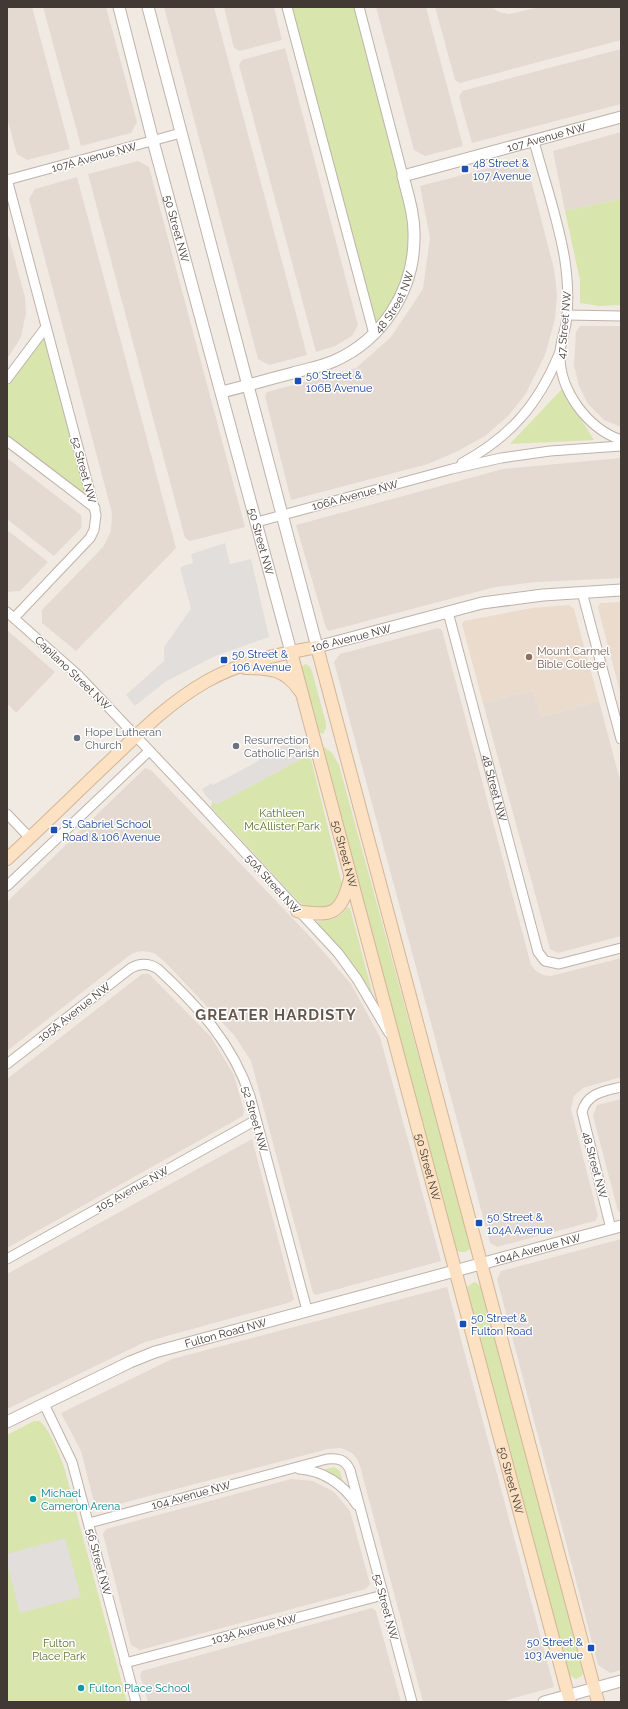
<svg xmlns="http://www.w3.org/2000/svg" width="628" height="1709" viewBox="0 0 628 1709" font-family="Raleway,sans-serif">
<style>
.residential{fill:#e5dad2}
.education{fill:#eadbcd}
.green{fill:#d8e5ad}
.parking{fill:#e2dedc}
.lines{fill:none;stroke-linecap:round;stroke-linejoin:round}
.minor-casing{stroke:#bfb2a9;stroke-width:11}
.tertiary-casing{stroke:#bfb2a9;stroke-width:13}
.secondary-casing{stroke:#d3b597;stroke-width:14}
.minor{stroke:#fff;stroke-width:9}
.tertiary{stroke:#fff;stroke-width:11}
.secondary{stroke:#fce1c2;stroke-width:12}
.transit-dot{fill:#1a4fb4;stroke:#fff;stroke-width:1.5}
.education-dot{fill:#8d6e63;stroke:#fff;stroke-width:1.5}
.worship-dot{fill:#6b7280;stroke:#fff;stroke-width:1.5}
.culture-dot{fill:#0f9aa8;stroke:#fff;stroke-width:1.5}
.labels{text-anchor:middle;stroke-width:3;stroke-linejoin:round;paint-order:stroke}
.street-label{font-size:11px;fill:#433934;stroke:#fff}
.transit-label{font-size:11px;fill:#164399;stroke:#fff;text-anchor:start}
.education-label{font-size:11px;fill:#785e54;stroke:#fff;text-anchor:start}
.worship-label{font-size:11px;fill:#5b616d;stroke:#fff;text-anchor:start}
.park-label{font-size:11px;fill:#56722a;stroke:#fff}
.culture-label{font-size:11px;fill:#0d838f;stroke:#fff;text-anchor:start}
.district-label{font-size:15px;font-weight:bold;letter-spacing:1px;fill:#65554b;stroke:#fff}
</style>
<rect width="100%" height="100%" fill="#f1eae3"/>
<g class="residential">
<polygon points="7,7 32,7 70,149 27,160 17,154 7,118"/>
<polygon points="43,7 106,7 137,122 131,133 81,146"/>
<polygon points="164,7 214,7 307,355 269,365 258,359"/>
<polygon points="224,7 274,7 282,40 240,51 234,48"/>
<polygon points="376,7 426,7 463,146 425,156 414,150"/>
<polygon points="435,7 491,7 499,12 509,14 540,7 621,7 621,40 460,83 455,80"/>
<polygon points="285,48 358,325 352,336 335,346 316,352 239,65 242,60"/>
<polygon points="621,49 621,104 472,143 459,97 462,91"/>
<polygon points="621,132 621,199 565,211 553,151"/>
<polygon points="138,161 149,167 245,527 190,541 185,538 88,174"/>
<polygon points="517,161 528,168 554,269 557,294 555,319 545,355 525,395 508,416 485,436 458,451 428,464 291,500 265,396 267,392 356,368 391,337 423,289 430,238 420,186"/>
<polygon points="77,177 176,548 76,651 42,623 42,610 103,547 111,531 112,513 29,199 35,189"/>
<polygon points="7,231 25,297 26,313 21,337 7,359"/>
<polygon points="580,326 621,326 621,427 604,420 588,404 579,386 574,365 576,332"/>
<polygon points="7,458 81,515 82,527 54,556 7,519"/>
<polygon points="621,458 621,578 537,582 495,587 329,631 326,628 296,525 503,469"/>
<polygon points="7,530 48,562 20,591 7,592"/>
<polygon points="438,628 442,630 531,965 536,971 543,975 551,976 621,958 621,1077 583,1088 574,1096 571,1109 598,1216 595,1221 497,1247 490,1243 334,662 340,654"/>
<polygon points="7,630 55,672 16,713 7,703"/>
<polygon points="533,690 541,717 599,701 621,784 621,936 558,953 550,949 483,703"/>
<polygon points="145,768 151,770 315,942 351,984 380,1037 441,1261 316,1295 313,1293 251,1061 234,1035 166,963 154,953 142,951 133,953 126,958 7,1051 7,902"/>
<polygon points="142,974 149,974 211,1037 234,1075 244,1111 243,1116 7,1248 7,1079"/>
<polygon points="621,1099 621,1213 618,1211 593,1116 597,1105"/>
<polygon points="252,1139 294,1299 291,1302 145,1342 7,1409 7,1274"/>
<polygon points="621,1239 621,1670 610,1673 598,1665 497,1279 501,1271"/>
<polygon points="447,1287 554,1687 500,1702 423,1702 360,1466 357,1459 352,1453 341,1448 328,1449 96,1510 81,1451 61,1413 172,1359"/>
<polygon points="291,1479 313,1481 334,1492 350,1511 370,1584 366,1589 140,1650 131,1645 103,1534 106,1529"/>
<polygon points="372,1608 376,1611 401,1702 148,1702 140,1675 142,1671"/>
</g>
<g class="education">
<polygon points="621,602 621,695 598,608 600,603"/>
<polygon points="569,605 574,609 599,701 541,717 533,690 483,703 462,624 464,621 532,608"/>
</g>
<g class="green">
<polygon points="287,7 359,7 410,205 412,263 374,334"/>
<polygon points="621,199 621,305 599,306 580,303 580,280 565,211"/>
<polygon points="46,327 95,508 7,441 7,379"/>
<polygon points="562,389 594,440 510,444"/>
<polygon points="305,664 309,666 312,671 326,723 326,728 323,734 318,732 301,670 301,667"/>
<polygon points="324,747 332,753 339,765 470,1245 470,1249 465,1252 460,1252 456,1250 323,748"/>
<path d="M309 751 343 888C332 909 321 917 299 902L211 807 212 802H214L217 804 301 759 302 756Z"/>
<path d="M349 907 350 908 374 999 363 982 316 924V922C331 919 336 922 347 908Z"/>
<polygon points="474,1282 477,1283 481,1287 583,1671 582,1676 576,1679 569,1675 467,1291 467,1287"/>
<path d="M34 1421H40C52 1433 59 1454 65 1470L127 1702H7V1435Z"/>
<polygon points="334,1467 340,1471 343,1483 322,1470"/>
</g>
<g class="parking">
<polygon points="225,543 230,564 251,559 269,637 215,656 165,682 135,706 126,695 164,661 164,647 191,609 180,567 193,563 191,554"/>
<polygon points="296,737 300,745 301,759 216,805 205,795 202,789 212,783 213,785 251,765"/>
<polygon points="65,1538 81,1597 20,1613 7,1563 7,1554"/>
</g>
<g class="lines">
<g class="minor-casing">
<g id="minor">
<polyline points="287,7 374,334"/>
<polyline points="359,7 403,176"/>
<path d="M534 141C544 180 559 221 565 261 568 282 569 303 566 324 564 334 560 344 560 354 559 390 587 428 621 440"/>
<polyline points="7,179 96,515 94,530 90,538 14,618"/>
<polyline points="7,180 181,133"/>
<polyline points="567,315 621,316"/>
<polyline points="7,379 46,327"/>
<polyline points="7,441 95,508"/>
<path d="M462 463C510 437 538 405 559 354"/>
<polyline points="257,522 452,469 501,458 550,451 621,446"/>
<polyline points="582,592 621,739"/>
<polyline points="7,612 78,675 199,803 338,953 357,979 389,1033"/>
<path id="s1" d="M448 612 538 952 545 961 559 964 621 948"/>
<polyline points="7,814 30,838"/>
<polyline points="7,886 149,751"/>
<path d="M7 1064 131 968C140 963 149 963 158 969 198 1006 233 1044 250 1096L307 1310"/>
<path d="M611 1229 582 1112C587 1093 604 1091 621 1087"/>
<polyline points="7,1259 256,1120"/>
<polyline points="44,1404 72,1462 136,1702"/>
<path d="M299 1469C324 1471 343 1484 357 1505"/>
<path d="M89 1523 327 1459C338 1458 345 1459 350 1470L412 1702"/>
<polyline points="125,1663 383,1595"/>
</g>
</g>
<g class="tertiary-casing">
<g id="tertiary">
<path id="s2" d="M119 7 153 141 291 652"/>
<polyline points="148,7 317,647 482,603 543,595 621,590"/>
<path id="s3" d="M222 392C246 386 269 379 293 373 306 369 321 367 334 361 382 340 414 291 414 238 415 217 408 196 403 176L621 117"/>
<path id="s4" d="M7 1422 130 1362 155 1352 621 1226"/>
<polyline points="544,1702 621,1681"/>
</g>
</g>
<g class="secondary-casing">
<g id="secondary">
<path id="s5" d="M291 652 570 1702"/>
<path d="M245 668C270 668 285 669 300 691"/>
<path d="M7 859C42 827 76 793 111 760 141 731 170 702 207 681 241 662 279 654 317 647L598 1702"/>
<path d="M297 911C332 917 341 915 350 879"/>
</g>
</g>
<use href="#minor" class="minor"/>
<use href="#tertiary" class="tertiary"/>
<use href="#secondary" class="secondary"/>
</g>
<g class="transit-dot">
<rect x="461" y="165" width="8" height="8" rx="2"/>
<rect x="294" y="377" width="8" height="8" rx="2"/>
<rect x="220" y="656" width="8" height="8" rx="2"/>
<rect x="50" y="826" width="8" height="8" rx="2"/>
<rect x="475" y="1219" width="8" height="8" rx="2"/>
<rect x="459" y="1320" width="8" height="8" rx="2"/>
<rect x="587" y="1644" width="8" height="8" rx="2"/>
</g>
<circle class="education-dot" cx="529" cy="657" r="4"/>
<g class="worship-dot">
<circle cx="77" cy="738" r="4"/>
<circle cx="236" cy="746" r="4"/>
</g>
<g class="culture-dot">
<circle cx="33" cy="1499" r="4"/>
<circle cx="81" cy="1688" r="4"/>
</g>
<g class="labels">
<g class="street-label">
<text dy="4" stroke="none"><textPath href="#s3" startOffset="483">107 Avenue NW</textPath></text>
<text transform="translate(94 157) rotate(-15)" y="4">107A Avenue NW</text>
<text dy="4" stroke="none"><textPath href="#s2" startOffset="229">50 Street NW</textPath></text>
<text dy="4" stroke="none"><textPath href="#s3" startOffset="203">48 Street NW</textPath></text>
<text transform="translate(564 325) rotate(-85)" y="4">47 Street NW</text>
<text transform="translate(84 470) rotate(75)" y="4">52 Street NW</text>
<text transform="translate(355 495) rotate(-15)" y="4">106A Avenue NW</text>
<text dy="4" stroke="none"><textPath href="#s2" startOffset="553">50 Street NW</textPath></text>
<text transform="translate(351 638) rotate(-14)" y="4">106 Avenue NW</text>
<text transform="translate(73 673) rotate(44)" y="4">Capilano Street NW</text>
<text dy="4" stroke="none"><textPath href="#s1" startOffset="182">48 Street NW</textPath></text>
<text dy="4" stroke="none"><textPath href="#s5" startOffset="209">50 Street NW</textPath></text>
<text transform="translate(273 884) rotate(48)" y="4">50A Street NW</text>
<text transform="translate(74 1012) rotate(-38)" y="4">105A Avenue NW</text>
<text transform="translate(255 1119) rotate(74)" y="4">52 Street NW</text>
<text transform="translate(595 1165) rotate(75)" y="4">48 Street NW</text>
<text dy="4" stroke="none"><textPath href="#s5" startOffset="533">50 Street NW</textPath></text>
<text transform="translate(132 1189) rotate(-29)" y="4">105 Avenue NW</text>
<text dy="4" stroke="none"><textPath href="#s4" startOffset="560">104A Avenue NW</textPath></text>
<text dy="4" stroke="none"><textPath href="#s4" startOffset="237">Fulton Road NW</textPath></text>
<text dy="4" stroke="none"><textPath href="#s5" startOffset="857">50 Street NW</textPath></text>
<text transform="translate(191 1495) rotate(-15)" y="4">104 Avenue NW</text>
<text transform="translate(99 1562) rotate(75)" y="4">56 Street NW</text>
<text transform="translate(386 1607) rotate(75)" y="4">52 Street NW</text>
<text transform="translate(254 1629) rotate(-15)" y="4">103A Avenue NW</text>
</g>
<g class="transit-label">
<text x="473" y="167">48 Street &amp;<tspan x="473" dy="13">107 Avenue</tspan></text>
<text x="306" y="379">50 Street &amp;<tspan x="306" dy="13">106B Avenue</tspan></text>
<text x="232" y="658">50 Street &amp;<tspan x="232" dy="13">106 Avenue</tspan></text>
<text x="62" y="828">St. Gabriel School<tspan x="62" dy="13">Road &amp; 106 Avenue</tspan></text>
<text x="487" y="1221">50 Street &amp;<tspan x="487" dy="13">104A Avenue</tspan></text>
<text x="471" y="1322">50 Street &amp;<tspan x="471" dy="13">Fulton Road</tspan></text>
<text x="583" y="1646" text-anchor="end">50 Street &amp;<tspan x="583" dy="13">103 Avenue</tspan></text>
</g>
<g class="education-label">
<text x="537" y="655">Mount Carmel<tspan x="537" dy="13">Bible College</tspan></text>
</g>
<g class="worship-label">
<text x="85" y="736">Hope Lutheran<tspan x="85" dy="13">Church</tspan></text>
<text x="244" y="744">Resurrection<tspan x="244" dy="13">Catholic Parish</tspan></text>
</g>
<g class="park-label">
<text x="282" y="817">Kathleen<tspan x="282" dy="13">McAllister Park</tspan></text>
<text x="59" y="1647">Fulton<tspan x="59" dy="13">Place Park</tspan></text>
</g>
<g class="culture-label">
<text x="41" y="1497">Michael<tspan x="41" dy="13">Cameron Arena</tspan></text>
<text x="89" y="1692">Fulton Place School</text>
</g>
<g class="district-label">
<text x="276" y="1020">GREATER HARDISTY</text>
</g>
</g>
<rect width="628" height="1709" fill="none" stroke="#433934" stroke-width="16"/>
</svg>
